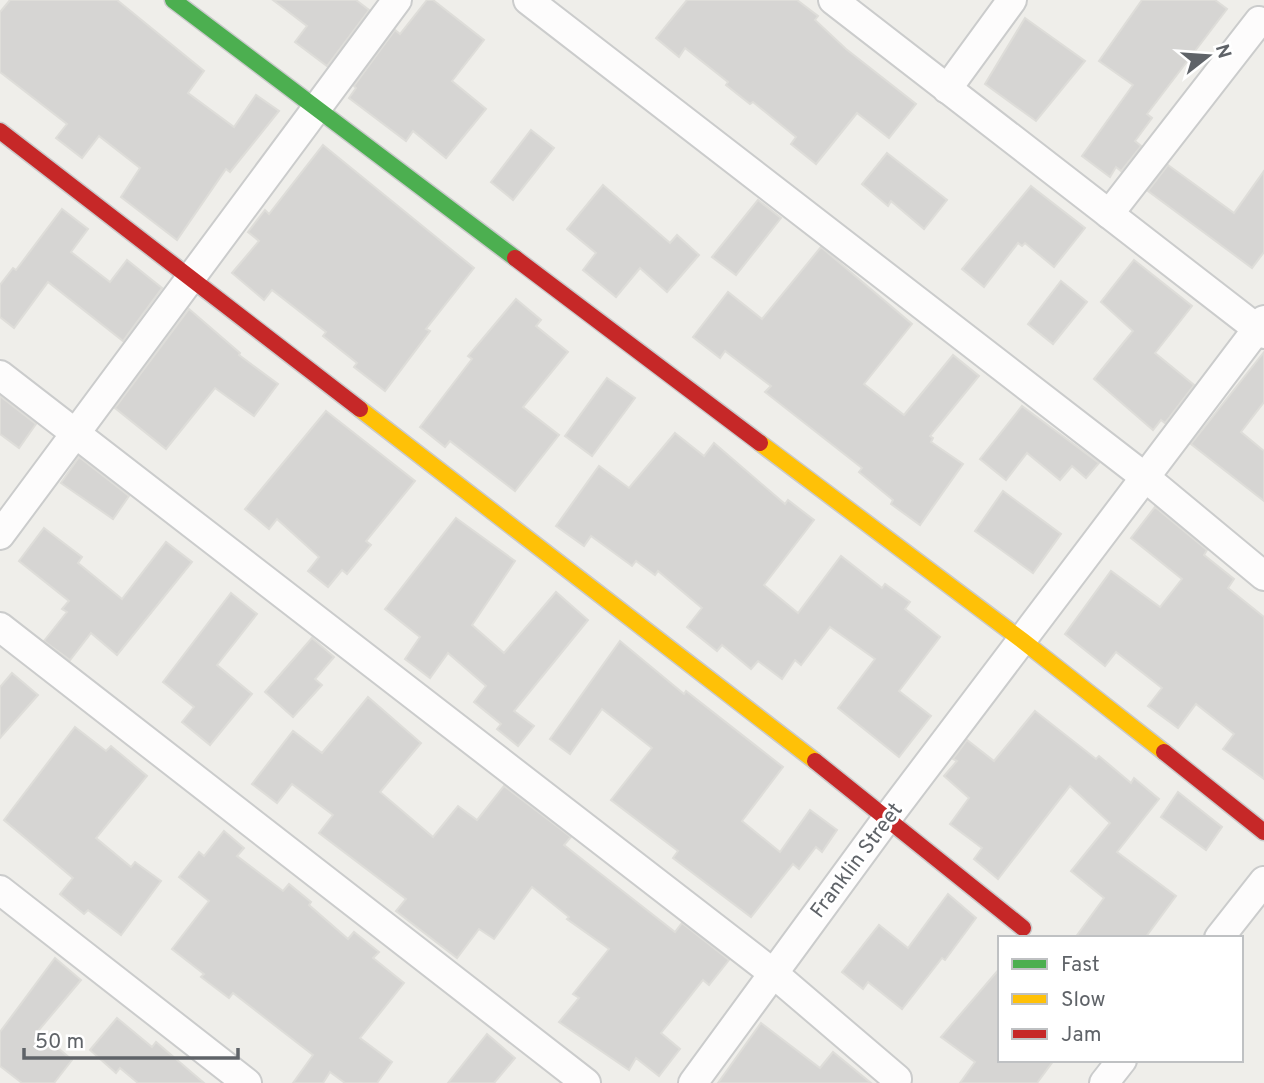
<svg xmlns="http://www.w3.org/2000/svg" width="1264" height="1083" viewBox="0 0 1264 1083" font-family="Overpass,sans-serif">
<style>
.building{fill:#d6d5d3;stroke:#deddd9;stroke-width:2}
.lines{fill:none;stroke-linecap:round;stroke-linejoin:round}
.street-casing{stroke:#cbcccc;stroke-width:32}
.fast-casing{stroke:#cacacb;stroke-width:19}
.slow-casing{stroke:#cacacb;stroke-width:19}
.jam-casing{stroke:#cacacb;stroke-width:19}
.street{stroke:#fdfcfc;stroke-width:28}
.fast{stroke:#4caf50;stroke-width:16}
.slow{stroke:#ffc107;stroke-width:16}
.jam{stroke:#c62828;stroke-width:16}
.labels{text-anchor:middle;stroke-width:6;stroke-linejoin:round;paint-order:stroke}
.street-label{font-size:21px;fill:#5f6368;stroke:#fff}
</style>
<rect width="100%" height="100%" fill="#efeeea"/>
<g class="building">
<polygon points="10,0 117,0 204,71 188,93 234,127 256,95 279,111 230,172 226,169 177,240 121,197 140,168 99,136 82,158 56,138 67,124 0,72 0,12"/>
<polygon points="273,0 356,0 369,10 327,66 295,42 307,26"/>
<polygon points="427,0 433,0 484,40 452,81 486,109 446,158 413,131 406,141 349,98 356,88 354,86 395,30 400,34"/>
<polygon points="687,0 797,0 818,16 815,20 846,49 916,104 889,138 857,113 816,164 791,144 796,137 753,102 750,104 726,85 728,82 685,48 679,57 656,38"/>
<polygon points="1142,0 1215,0 1227,9 1147,114 1152,118 1135,141 1141,146 1121,171 1116,167 1110,177 1082,156 1133,85 1099,61"/>
<polygon points="1025,18 1085,61 1036,121 985,84"/>
<polygon points="531,130 554,148 513,200 491,182"/>
<polygon points="323,145 474,268 426,329 430,331 385,391 354,367 357,363 323,336 326,332 272,290 264,300 232,273 259,241 248,232 265,210 269,214"/>
<polygon points="887,153 947,200 924,229 891,201 888,206 862,184"/>
<polygon points="1168,165 1234,213 1264,171 1264,252 1252,268 1148,191"/>
<polygon points="603,185 670,243 677,235 699,255 667,292 640,268 616,297 583,270 596,253 567,229"/>
<polygon points="1031,186 1085,228 1054,267 1025,243 1022,246 1018,243 984,287 962,269"/>
<polygon points="758,200 781,218 736,275 712,257"/>
<polygon points="62,209 88,229 71,252 110,282 127,260 162,288 123,341 48,282 14,328 0,317 0,285 13,268 16,270"/>
<polygon points="821,247 912,324 864,384 904,415 953,355 979,376 930,436 933,438 931,442 963,464 920,525 891,504 893,500 859,472 862,468 765,392 771,386 725,351 720,358 693,337 728,292 762,319"/>
<polygon points="1134,260 1192,306 1155,353 1194,385 1165,423 1161,420 1153,430 1094,379 1133,331 1101,302"/>
<polygon points="1061,281 1087,302 1053,344 1028,324"/>
<polygon points="516,299 541,320 536,326 568,352 523,407 559,435 515,491 450,441 445,447 420,427 472,359 468,356"/>
<polygon points="189,309 240,353 239,355 278,384 254,416 215,388 166,449 115,408"/>
<polygon points="1264,352 1264,402 1241,432 1264,451 1264,501 1191,444"/>
<polygon points="607,378 635,398 592,456 565,436"/>
<polygon points="0,396 36,424 19,448 0,434"/>
<polygon points="1022,406 1099,463 1086,478 1072,466 1060,480 1027,453 1006,480 980,459"/>
<polygon points="326,411 415,481 366,541 371,545 347,574 342,570 328,587 308,571 319,557 277,519 269,529 245,509"/>
<polygon points="675,433 704,456 714,443 785,504 788,500 814,520 764,585 798,613 841,556 882,588 885,584 910,602 905,609 940,637 899,691 931,716 899,757 838,708 875,659 830,627 801,665 795,660 782,679 758,661 751,669 722,645 717,651 687,627 702,608 658,571 655,575 636,561 632,566 591,536 584,546 556,526 599,466 629,488"/>
<polygon points="79,457 129,496 113,519 61,483"/>
<polygon points="1003,491 1061,534 1033,573 975,531"/>
<polygon points="1155,507 1207,550 1204,555 1234,579 1228,588 1264,617 1264,779 1223,749 1234,734 1196,704 1178,728 1148,706 1162,688 1116,652 1105,666 1065,634 1111,571 1160,607 1182,579 1131,538"/>
<polygon points="456,518 515,561 472,625 504,653 556,592 588,620 514,711 534,726 518,746 497,729 501,724 474,702 486,686 448,653 430,678 405,659 420,637 385,609"/>
<polygon points="44,528 82,557 78,563 122,599 166,542 192,562 117,655 91,633 70,660 44,641 67,612 62,609 69,601 19,561"/>
<polygon points="231,593 257,614 217,665 252,694 210,745 182,722 194,707 163,682"/>
<polygon points="312,638 334,657 315,679 322,685 293,717 265,692"/>
<polygon points="620,641 684,694 686,691 783,767 742,821 780,852 810,810 837,830 822,852 816,847 799,869 793,864 751,917 673,858 678,851 611,800 652,748 602,709 570,754 550,739"/>
<polygon points="12,673 38,695 0,738 0,687"/>
<polygon points="368,697 421,743 380,792 433,837 458,806 477,820 504,786 571,837 564,845 583,860 675,932 682,923 729,960 709,985 703,980 661,1033 680,1049 659,1076 636,1058 629,1070 559,1022 579,998 573,994 609,949 567,919 569,917 532,887 494,939 479,929 457,958 396,911 406,899 319,833 333,815 292,784 277,803 252,784 293,731 322,753"/>
<polygon points="1035,711 1096,759 1099,756 1131,783 1134,778 1159,799 1117,852 1176,896 1145,938 1075,938 1104,898 1071,871 1110,823 1070,786 998,879 974,859 982,848 950,824 969,798 944,776 957,761 953,759 967,740 994,761"/>
<polygon points="75,727 106,751 111,746 147,776 96,838 131,867 135,862 161,881 121,935 88,910 84,914 60,894 73,878 4,820"/>
<polygon points="1178,792 1222,827 1206,850 1161,817"/>
<polygon points="224,831 244,848 237,856 283,891 289,884 311,902 309,905 348,939 354,932 379,952 373,958 404,983 360,1038 392,1062 377,1083 345,1083 330,1072 323,1083 293,1083 313,1055 233,993 229,998 201,977 204,974 172,949 209,901 179,877 199,852 204,856"/>
<polygon points="948,894 976,918 945,960 942,958 902,1009 868,982 863,989 842,972 879,925 908,948"/>
<polygon points="55,958 81,980 38,1031 72,1060 54,1083 22,1083 0,1066 0,1032"/>
<polygon points="1000,968 1000,1060 1054,1060 1037,1083 960,1083 975,1062 941,1037"/>
<polygon points="117,1018 152,1047 156,1042 204,1083 138,1083 120,1068 116,1073 90,1050"/>
<polygon points="761,1023 820,1068 833,1052 871,1083 718,1083"/>
<polygon points="487,1034 515,1058 494,1083 448,1083"/>
</g>
<g class="lines">
<g class="street-casing">
<g id="street">
<polyline points="528,0 1146,478 1264,576"/>
<polyline points="833,0 1264,334"/>
<polyline points="947,89 1012,0"/>
<polyline points="1109,214 1259,21"/>
<polyline points="0,375 773,973 897,1079"/>
<polyline points="0,535 397,0"/>
<polyline points="0,627 586,1083"/>
<polyline points="0,890 247,1083"/>
<polyline points="1219,938 1264,881"/>
<polyline points="693,1083 888,817 1264,320"/>
<polyline points="1104,1083 1122,1060"/>
</g>
</g>
<g class="fast-casing">
<polyline id="fast" points="173,0 515,258"/>
</g>
<g class="slow-casing">
<g id="slow">
<polyline points="360,409 815,761"/>
<polyline points="760,443 1023,641 1164,752"/>
</g>
</g>
<g class="jam-casing">
<g id="jam">
<polyline points="0,131 360,409"/>
<polyline points="515,258 760,443"/>
<polyline points="1164,752 1264,832"/>
<polyline points="815,761 1023,928"/>
</g>
</g>
<use href="#street" class="street"/>
<use href="#fast" class="fast"/>
<use href="#slow" class="slow"/>
<use href="#jam" class="jam"/>
</g>
<g class="labels">
<g class="street-label">
<text transform="translate(856 860) rotate(-53)" y="7">Franklin Street</text>
</g>
</g>
<rect x="998" y="936" width="245" height="126" fill="#ffffff" stroke="#bfc1c3" stroke-width="2"/>
<rect x="1012" y="959" width="35" height="10" fill="#4caf50" stroke="#bfc1c3" stroke-width="2"/>
<text x="1061" y="971" font-size="21" fill="#5f6368">Fast</text>
<rect x="1012" y="994" width="35" height="10" fill="#ffc107" stroke="#bfc1c3" stroke-width="2"/>
<text x="1061" y="1006" font-size="21" fill="#5f6368">Slow</text>
<rect x="1012" y="1029" width="35" height="10" fill="#c62828" stroke="#bfc1c3" stroke-width="2"/>
<text x="1061" y="1041" font-size="21" fill="#5f6368">Jam</text>
<g transform="translate(1208 56) rotate(73)" stroke="#ffffff" stroke-width="5" paint-order="stroke">
<path d="M0-5L12 26L0 18L-12 26Z" fill="#5f6368"/>
<text y="-10" font-size="19" font-weight="bold" text-anchor="middle" fill="#5f6368">N</text>
</g>
<path d="M24 1048v10h214v-10" fill="none" stroke="#5f6368" stroke-width="3.5"/>
<text x="35" y="1048" font-size="21" fill="#5f6368" stroke="#ffffff" stroke-width="5" paint-order="stroke">50 m</text>
</svg>
